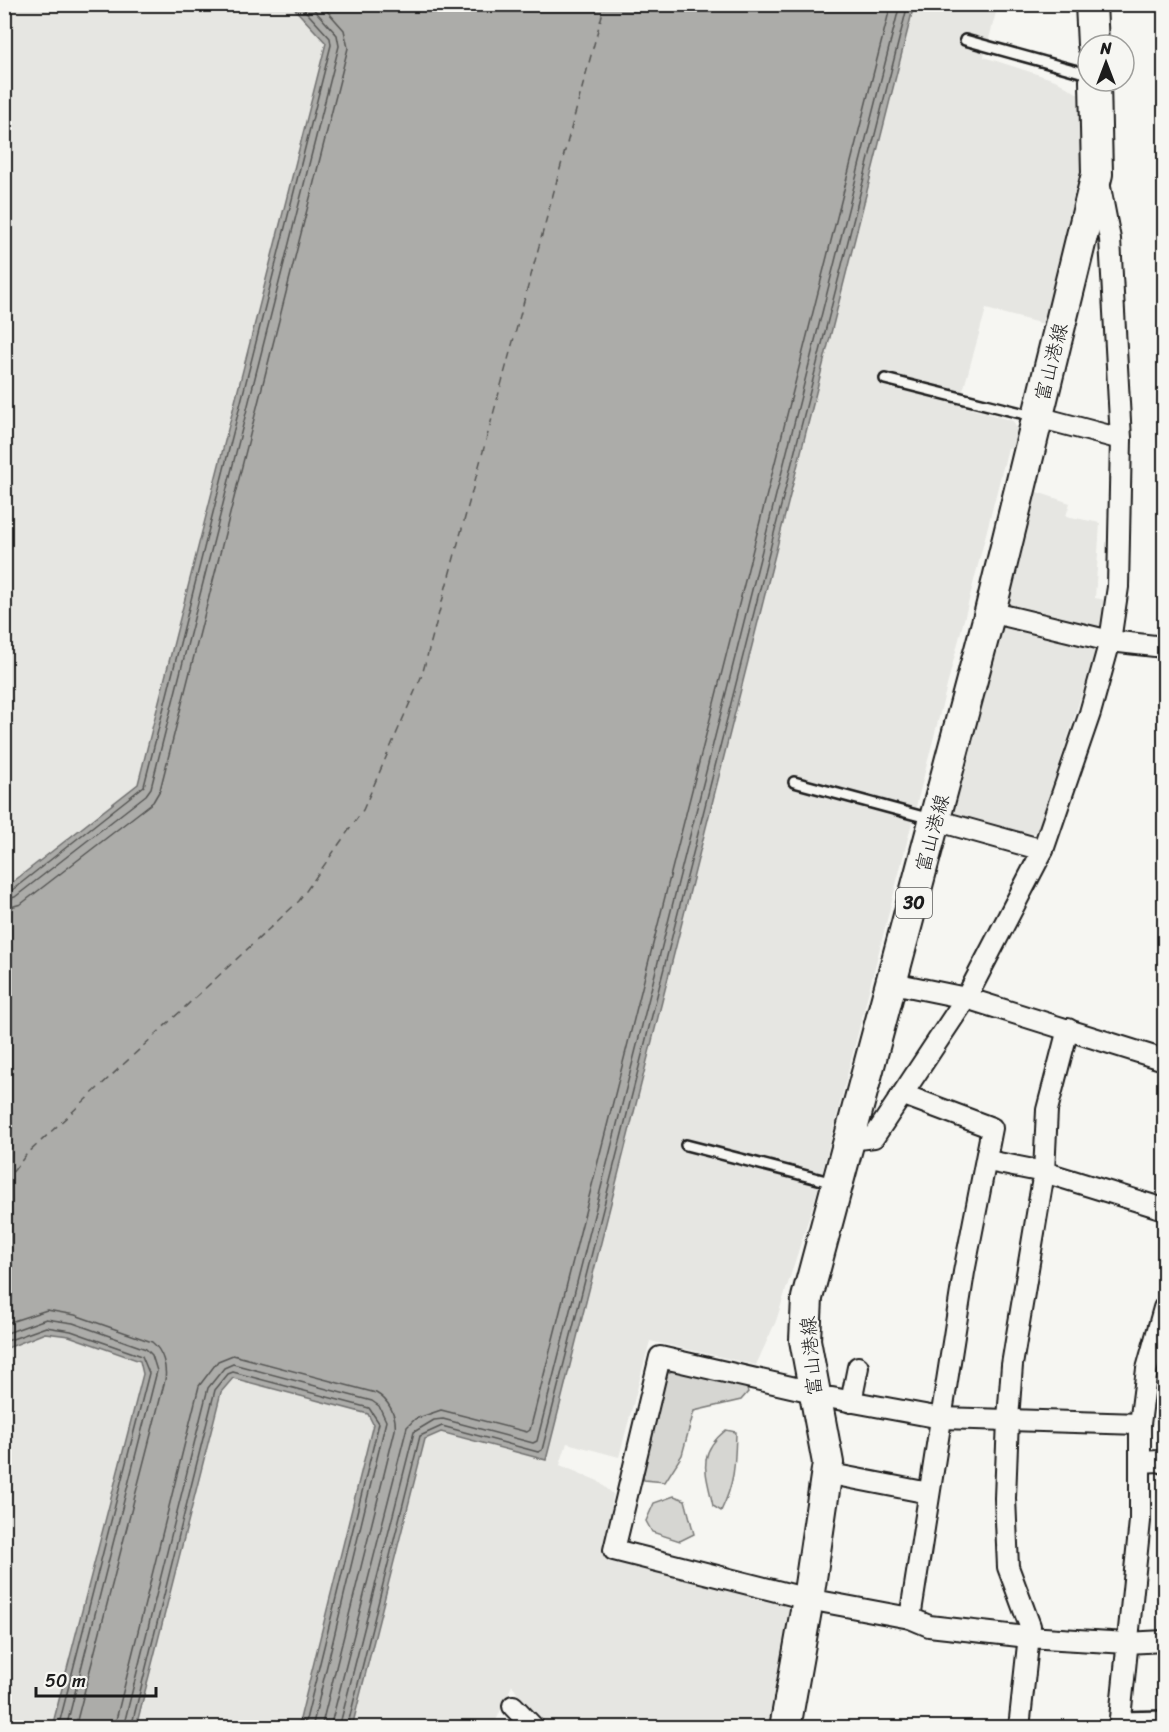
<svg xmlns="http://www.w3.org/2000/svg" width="1169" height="1732" viewBox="0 0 1169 1732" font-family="Sriracha,'Klee One',sans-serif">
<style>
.built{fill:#e6e6e2}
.green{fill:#d6d6d2;stroke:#797977;stroke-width:1.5}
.water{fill:#acaca9;stroke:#727271;stroke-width:1.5}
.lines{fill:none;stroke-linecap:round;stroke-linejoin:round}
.shore{stroke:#565654;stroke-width:1.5}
.ferry{stroke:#565654;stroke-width:1.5;stroke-dasharray:8 6;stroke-linecap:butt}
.lane-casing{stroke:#1c1c1c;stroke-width:14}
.street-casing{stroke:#1c1c1c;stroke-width:24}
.primary-casing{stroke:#1c1c1c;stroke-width:34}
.lane{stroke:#f6f6f2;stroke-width:9}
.street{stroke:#f6f6f2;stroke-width:20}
.primary{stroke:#f6f6f2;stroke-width:30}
.labels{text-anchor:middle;stroke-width:4.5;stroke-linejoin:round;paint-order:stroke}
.shield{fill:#f6f6f2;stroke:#5d5d5c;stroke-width:1.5}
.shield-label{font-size:18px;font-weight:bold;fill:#1c1c1c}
.street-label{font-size:20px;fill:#1c1c1c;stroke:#f6f6f2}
</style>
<rect width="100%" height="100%" fill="#f6f6f2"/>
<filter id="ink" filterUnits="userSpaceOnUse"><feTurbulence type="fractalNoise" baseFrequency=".0167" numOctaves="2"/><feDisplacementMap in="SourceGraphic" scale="12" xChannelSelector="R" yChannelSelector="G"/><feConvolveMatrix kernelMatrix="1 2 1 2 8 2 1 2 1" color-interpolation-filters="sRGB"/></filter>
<g filter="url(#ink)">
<g class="built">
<polygon points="6,5 291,5 326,43 138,784 5,888"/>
<polygon points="914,5 998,5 984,57 1055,80 1080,95 1085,175 1051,326 986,309 959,405 1013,421 1020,435 1016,449 1008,448 818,1189 776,1321 756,1365 650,1341 619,1457 567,1443 560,1465 598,1481 613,1494 605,1558 797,1602 773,1727 548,1727 523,1703 512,1685 495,1723 499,1727 5,1727 5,1348 45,1333 69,1336 140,1361 233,1378 546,1460"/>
<polygon points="1034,491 1070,503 1066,516 1100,523 1095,598 1106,600 1105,626 1100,629 1007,606"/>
<polygon points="1003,625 1097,647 1037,832 1029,834 952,815 951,811 998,628"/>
</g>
<g class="green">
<path d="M675 1370 745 1385 748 1392 741 1400 694 1411 682 1455 665 1482 644 1480C631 1448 653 1404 667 1373Z"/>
<path d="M726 1430 736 1432C735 1464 735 1482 721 1511L713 1506C706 1472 696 1454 726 1430Z"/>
<polygon points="674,1496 685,1500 694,1534 680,1541 652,1532 646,1521 654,1503"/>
</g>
<polygon class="water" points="291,5 914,5 546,1460 441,1432 425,1439 352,1727 298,1727 373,1424 368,1414 233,1378 221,1392 136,1727 52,1727 143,1374 140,1361 69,1336 45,1333 5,1349 5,888 138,784 326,43"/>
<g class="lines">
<g class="shore">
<polyline points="4,892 11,891 144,786 331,45 330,38 299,4"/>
<polyline points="4,900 15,897 146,795 151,788 339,46 337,35 309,4"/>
<polyline points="4,909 21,904 153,802 160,790 348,48 344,30 321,4"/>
<path d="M4 1324 47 1310 75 1315 152 1342C163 1351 167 1367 165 1380L75 1728"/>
<polyline points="4,1334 46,1319 73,1323 146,1349 152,1355 157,1371 66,1728"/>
<polyline points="4,1342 46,1327 71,1331 142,1356 149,1373 58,1728"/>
<path d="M114 1728 199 1386 218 1361 233 1355 376 1393C389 1400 397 1416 395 1430L321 1728"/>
<polyline points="123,1728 208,1388 224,1368 233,1364 372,1401 379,1406 386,1421 312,1728"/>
<polyline points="131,1728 215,1390 228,1374 233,1372 369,1408 379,1423 304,1728"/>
<polyline points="330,1728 407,1427 415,1419 441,1410 527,1432 530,1430 891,4"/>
<polyline points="339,1728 414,1432 434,1420 443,1419 533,1443 537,1441 900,4"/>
<polyline points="347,1728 420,1436 442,1426 538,1452 542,1450 908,4"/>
</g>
<polyline class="ferry" points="4,1183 26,1155 299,901 363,810 422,675 605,4"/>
<g class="lane-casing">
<g id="lane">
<polyline points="965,40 1088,74"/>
<polyline points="885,379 1033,416"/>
<polyline points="794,782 931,819"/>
<polyline points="686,1145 834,1183"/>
<polyline points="1120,1717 1164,1716"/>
</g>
</g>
<g class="street-casing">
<g id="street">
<polyline points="1038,417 1121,439"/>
<polyline points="990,612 1110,641 1164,647"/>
<polyline points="935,820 1043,850"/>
<polyline points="893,983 966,998 1164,1060"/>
<polyline points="904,1095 992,1128 964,1272 910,1618"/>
<polyline points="850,1140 874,1137 966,998 1043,850 1090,713 1110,641 1118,587 1121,439 1110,239 1099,182"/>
<polyline points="988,1161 1044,1172 1164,1209"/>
<polyline points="813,1392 660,1357 614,1550 808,1599 910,1618 929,1626 1027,1637 1127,1643 1164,1641"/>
<polyline points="814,1398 832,1398 941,1418 1140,1424"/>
<polyline points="851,1402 858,1367"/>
<polyline points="1141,1462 1159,1461 1164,1463"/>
<polyline points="826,1473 929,1493"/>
<polyline points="513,1706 534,1728"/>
<polyline points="1019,1728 1030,1626 1008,1567 1005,1498 1008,1419 1012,1365 1044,1172 1047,1110 1068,1029"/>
<polyline points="1119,1728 1140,1521 1140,1424 1147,1369 1164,1308"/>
</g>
</g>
<g class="primary-casing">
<g id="primary">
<polyline points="1091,4 1093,45"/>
<polyline points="785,1728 808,1599 828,1463 805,1340 807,1298 990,612 1097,174 1095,81"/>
</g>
</g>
<use href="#lane" class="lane"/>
<use href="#street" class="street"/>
<use href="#primary" class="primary"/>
</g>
</g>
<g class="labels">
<rect class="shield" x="896" y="888" width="36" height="30" rx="4.5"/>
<g class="shield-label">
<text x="914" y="909">30</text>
</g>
<g class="street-label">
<text transform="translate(1051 362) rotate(-76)" y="7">富山港線</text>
<text transform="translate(932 833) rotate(-75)" y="7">富山港線</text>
<text transform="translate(811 1356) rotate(-95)" y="7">富山港線</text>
</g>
</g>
<rect width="1169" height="1732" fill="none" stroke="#f6f6f2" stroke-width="24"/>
<rect x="12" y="12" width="1145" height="1708" fill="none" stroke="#1c1c1c" stroke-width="2" filter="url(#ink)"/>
<g transform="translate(1106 63)"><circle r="28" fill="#f6f6f2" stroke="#9f9f9c" stroke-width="1.5"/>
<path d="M0-4.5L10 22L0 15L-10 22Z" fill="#1c1c1c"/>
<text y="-9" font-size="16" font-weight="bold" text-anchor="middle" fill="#1c1c1c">N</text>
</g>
<path d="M36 1687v9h120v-9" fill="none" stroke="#1c1c1c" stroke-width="3"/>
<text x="45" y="1687" font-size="18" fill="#1c1c1c" stroke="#f6f6f2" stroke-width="4.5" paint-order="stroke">50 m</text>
</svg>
